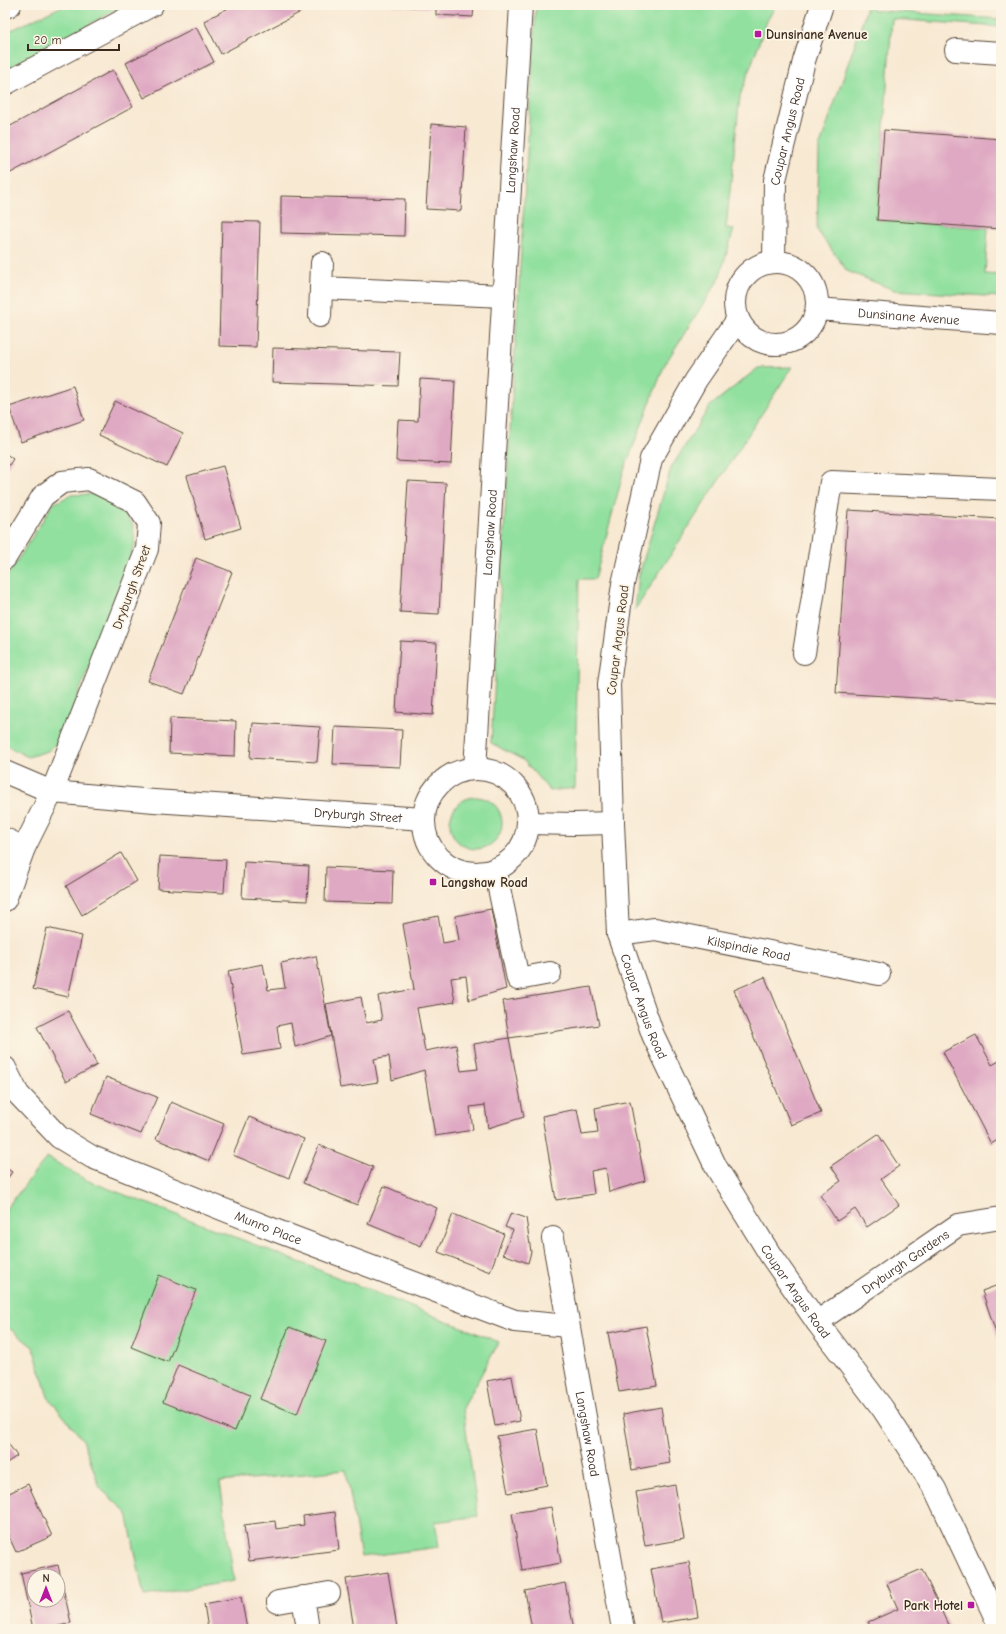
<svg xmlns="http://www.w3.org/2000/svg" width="1006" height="1634" viewBox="0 0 1006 1634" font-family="'Comic Neue',sans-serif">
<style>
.green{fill:#91e09f;stroke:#66855e}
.building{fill:#dfa9c3;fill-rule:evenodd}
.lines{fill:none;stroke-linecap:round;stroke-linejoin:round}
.minor-casing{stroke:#574739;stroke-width:24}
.major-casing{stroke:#574739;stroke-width:24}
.highway-casing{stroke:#574739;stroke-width:24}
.minor{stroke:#fff;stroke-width:22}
.major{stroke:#fff;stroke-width:22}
.highway{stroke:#fff;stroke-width:22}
.poi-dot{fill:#b5179e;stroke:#fcf5e5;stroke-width:1.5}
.labels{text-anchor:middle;stroke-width:3.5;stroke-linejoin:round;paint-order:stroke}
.poi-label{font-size:13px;font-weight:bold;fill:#3b2a1e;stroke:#fcf5e5;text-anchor:start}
.street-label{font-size:13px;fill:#3b2a1e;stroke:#fcf5e5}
</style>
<rect width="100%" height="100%" fill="#fcf5e5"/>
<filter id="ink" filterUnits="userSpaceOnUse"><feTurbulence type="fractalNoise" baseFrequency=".025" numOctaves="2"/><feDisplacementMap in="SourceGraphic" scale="8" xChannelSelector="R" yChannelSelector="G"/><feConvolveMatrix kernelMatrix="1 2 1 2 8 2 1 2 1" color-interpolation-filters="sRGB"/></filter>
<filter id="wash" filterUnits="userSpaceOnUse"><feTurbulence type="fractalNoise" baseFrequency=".012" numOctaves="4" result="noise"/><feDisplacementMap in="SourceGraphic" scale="16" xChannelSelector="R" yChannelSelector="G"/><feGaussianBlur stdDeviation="0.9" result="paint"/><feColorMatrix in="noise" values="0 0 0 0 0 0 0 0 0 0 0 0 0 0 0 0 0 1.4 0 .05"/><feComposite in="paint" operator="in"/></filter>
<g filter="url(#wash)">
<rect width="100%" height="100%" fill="#f8e9d3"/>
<g class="green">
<polygon points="65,5 125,5 5,70 5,33"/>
<polygon points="536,5 776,5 767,21 740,96 726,228 734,229 719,279 665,364 623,473 595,579 579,579 575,788 550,791 523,760 491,743"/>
<polygon points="867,5 874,5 873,10 1001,19 1001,27 892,19 877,220 988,228 985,274 1001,275 1001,297 894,290 847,271 817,230 819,148 864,17"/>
<polygon points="792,367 635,610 639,575 671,468 710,406 758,368"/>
<polygon points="94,494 121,508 133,525 135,544 62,738 48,751 28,757 5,745 5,580 53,504 71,495"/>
<circle cx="476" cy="823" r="26"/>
<polygon points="47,1157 86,1180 269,1250 499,1342 463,1408 478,1516 435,1522 439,1547 361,1557 346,1470 220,1482 234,1581 144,1596 127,1513 100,1488 83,1440 48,1397 33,1347 5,1325 5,1210"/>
</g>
<g id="blocks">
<g class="building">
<polygon points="234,5 314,5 221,54 204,21"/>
<polygon points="394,5 474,5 473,17 436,15 436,8 394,6"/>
<polygon points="196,27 214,62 144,98 126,63"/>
<polygon points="113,70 133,107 5,176 5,129"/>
<polygon points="431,124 466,127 461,211 426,209"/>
<polygon points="884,130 1001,139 1001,229 877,220"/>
<polygon points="281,196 405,199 404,236 281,233"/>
<polygon points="222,221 260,222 256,347 219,346"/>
<polygon points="273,348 400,352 398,386 272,382"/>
<polygon points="420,379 455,381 451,464 396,461 398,420 418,421"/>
<polygon points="73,386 84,420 21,442 9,407"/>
<polygon points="115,401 183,433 167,467 99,435"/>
<polygon points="5,453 13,459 5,471"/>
<polygon points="223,466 241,528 205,539 187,476"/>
<polygon points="408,481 446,483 439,614 400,612"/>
<polygon points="848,510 1001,519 1001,703 836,693"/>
<polygon points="196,558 232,572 184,694 148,681"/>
<polygon points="400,641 437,643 433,715 396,712"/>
<polygon points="170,718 236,721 235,756 169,753"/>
<polygon points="253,723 320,727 317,762 250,758"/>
<polygon points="335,727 402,730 400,767 333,764"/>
<polygon points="121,853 137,881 82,915 66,886"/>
<polygon points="160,856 226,860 224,893 158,889"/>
<polygon points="244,862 309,866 307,901 242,898"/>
<polygon points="326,867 393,870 392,904 325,902"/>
<polygon points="491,909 506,989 469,1000 466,976 451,978 455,1002 417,1008 425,1051 456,1045 461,1071 478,1069 474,1044 509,1038 524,1117 488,1128 485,1105 470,1107 473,1130 435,1136 424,1070 392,1080 389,1056 374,1059 378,1082 340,1088 326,1004 361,997 366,1023 382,1020 378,996 414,989 403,924 438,916 443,943 459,940 455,916"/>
<polygon points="47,928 82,936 68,997 33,989"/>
<polygon points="316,956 331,1036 295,1047 291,1023 277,1026 280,1049 243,1055 228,971 263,964 268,990 285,988 281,963"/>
<polygon points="765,977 821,1113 791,1125 734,990"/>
<polygon points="591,987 599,1025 509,1038 503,1001"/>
<polygon points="68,1011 97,1065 66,1082 37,1027"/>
<polygon points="976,1035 992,1065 1001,1060 1001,1138 991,1144 943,1052"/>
<polygon points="106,1077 157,1097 141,1134 91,1114"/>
<polygon points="630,1101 645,1181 609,1192 606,1168 591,1171 594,1194 556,1200 542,1116 577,1109 582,1135 598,1133 595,1108"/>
<polygon points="171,1102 224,1124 209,1161 156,1139"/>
<polygon points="249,1117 304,1139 289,1178 233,1155"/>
<polygon points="878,1134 899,1166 881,1179 899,1205 867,1227 855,1209 837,1221 820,1195 841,1181 831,1166"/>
<polygon points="319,1145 373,1167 357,1205 303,1183"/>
<polygon points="5,1167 12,1172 5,1182"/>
<polygon points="384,1186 437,1208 421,1246 368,1224"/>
<polygon points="511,1213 526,1218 531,1252 528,1263 503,1254 513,1230 505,1227"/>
<polygon points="453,1214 504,1234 490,1272 438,1252"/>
<polygon points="159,1275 196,1290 168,1362 131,1347"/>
<polygon points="1001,1284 1001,1347 982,1291"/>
<polygon points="646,1326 657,1386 619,1392 608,1333"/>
<polygon points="289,1327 326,1341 297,1414 260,1399"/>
<polygon points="178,1365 250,1395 235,1431 163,1402"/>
<polygon points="512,1376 520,1421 495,1426 487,1381"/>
<polygon points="661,1407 670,1463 632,1470 623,1414"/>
<polygon points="537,1429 547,1485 508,1493 497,1436"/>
<polygon points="5,1439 17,1456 5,1464"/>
<polygon points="28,1484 52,1536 16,1552 5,1528 5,1495"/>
<polygon points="675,1485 684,1539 645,1546 636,1492"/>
<polygon points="551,1507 561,1563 522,1570 512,1513"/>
<polygon points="335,1512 339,1550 249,1561 244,1525 275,1521 276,1529 304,1525 303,1516"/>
<polygon points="689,1562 698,1617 661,1623 651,1569"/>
<path d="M58 1565 71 1623 47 1629H33L21 1573ZM34 1576H58V1600H34Z"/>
<polygon points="922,1569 950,1629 872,1629 868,1622 898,1609 887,1584"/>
<polygon points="388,1572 397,1628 354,1629 346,1579"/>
<polygon points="565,1583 574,1629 532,1629 525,1591"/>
<polygon points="241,1597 247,1629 208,1629 204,1604"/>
</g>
</g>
</g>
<g filter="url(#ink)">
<use href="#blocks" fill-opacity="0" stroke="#574739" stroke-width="1"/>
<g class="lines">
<g class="minor-casing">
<g id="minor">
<polyline points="956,50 1001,53"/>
<polyline points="5,84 152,5"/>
<polyline points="321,288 504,296"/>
<path id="s1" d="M817 309 1001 323"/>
<polyline points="320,316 322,263"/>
<polyline points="5,558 43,496 62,482 89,479 135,502 149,523 147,549 52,792 24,848 5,900"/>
<polyline points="804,653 831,482 1001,489"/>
<path id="s2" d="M475 769 521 5"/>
<circle cx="476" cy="821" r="52"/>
<path id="s3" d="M5 772 52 792 154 801 424 819"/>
<polyline points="528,823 574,824 613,823"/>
<polyline points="5,839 24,848"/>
<polyline points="495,869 518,979 550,973"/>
<path id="s4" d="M618 934 655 929 879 974"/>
<path id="s5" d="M5 1068 18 1094 59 1137 92 1157 277 1231 515 1321 568 1326"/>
<path id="s6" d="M553 1238 623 1629"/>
<path id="s7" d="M817 1322 958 1225 1001 1218"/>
<polyline points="303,1597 308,1629"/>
<polyline points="278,1602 329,1593"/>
</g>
</g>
<g class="major-casing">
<g id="major">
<circle cx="776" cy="303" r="41"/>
<path id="s8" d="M774 262 775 180 804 61 822 5"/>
<path id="s9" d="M738 319 696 380 651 459 623 584 609 684 613 823 618 934 653 1035 716 1167 771 1256 817 1322 883 1409 935 1489 1001 1629"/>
</g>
</g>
<g class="highway-casing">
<polyline id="highway" points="5,7 10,5"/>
</g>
<use href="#minor" class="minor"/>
<use href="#major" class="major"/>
<use href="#highway" class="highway"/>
</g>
</g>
<g class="poi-dot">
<rect x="754" y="30" width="8" height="8" rx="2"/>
<rect x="429" y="878" width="8" height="8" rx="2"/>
<rect x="967" y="1601" width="8" height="8" rx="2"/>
</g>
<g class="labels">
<g class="poi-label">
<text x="766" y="39">Dunsinane Avenue</text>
<text x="441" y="887">Langshaw Road</text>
<text x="963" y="1610" text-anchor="end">Park Hotel</text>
</g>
<g class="street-label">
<text dy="5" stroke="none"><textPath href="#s8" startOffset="132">Coupar Angus Road</textPath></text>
<text dy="5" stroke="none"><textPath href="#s2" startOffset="620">Langshaw Road</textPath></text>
<text dy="5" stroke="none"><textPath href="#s1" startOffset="92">Dunsinane Avenue</textPath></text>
<text dy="5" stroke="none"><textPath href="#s2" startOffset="237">Langshaw Road</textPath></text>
<text transform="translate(131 587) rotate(-70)" y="5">Dryburgh Street</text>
<text transform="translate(617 640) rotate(-83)" y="5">Coupar Angus Road</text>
<text dy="5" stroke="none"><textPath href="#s3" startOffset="358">Dryburgh Street</textPath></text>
<text dy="5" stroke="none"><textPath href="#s4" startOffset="133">Kilspindie Road</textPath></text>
<text dy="5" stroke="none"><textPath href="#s9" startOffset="721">Coupar Angus Road</textPath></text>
<text dy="5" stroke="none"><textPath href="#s5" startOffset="317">Munro Place</textPath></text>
<text dy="5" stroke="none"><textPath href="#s7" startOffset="107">Dryburgh Gardens</textPath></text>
<text dy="5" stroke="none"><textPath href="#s9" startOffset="1045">Coupar Angus Road</textPath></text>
<text dy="5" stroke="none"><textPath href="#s6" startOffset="199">Langshaw Road</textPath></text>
</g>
</g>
<rect width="1006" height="1634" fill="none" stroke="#fcf5e5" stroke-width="20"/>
<g transform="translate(46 1588)"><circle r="19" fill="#fcf5e5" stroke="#afa495"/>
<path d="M0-3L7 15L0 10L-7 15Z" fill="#b5179e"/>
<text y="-6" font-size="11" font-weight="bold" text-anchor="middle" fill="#3b2a1e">N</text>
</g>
<path d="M28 44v6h91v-6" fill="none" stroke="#3b2a1e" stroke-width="2"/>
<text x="34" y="44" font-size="12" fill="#3b2a1e" stroke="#fcf5e5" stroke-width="3" paint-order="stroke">20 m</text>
</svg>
